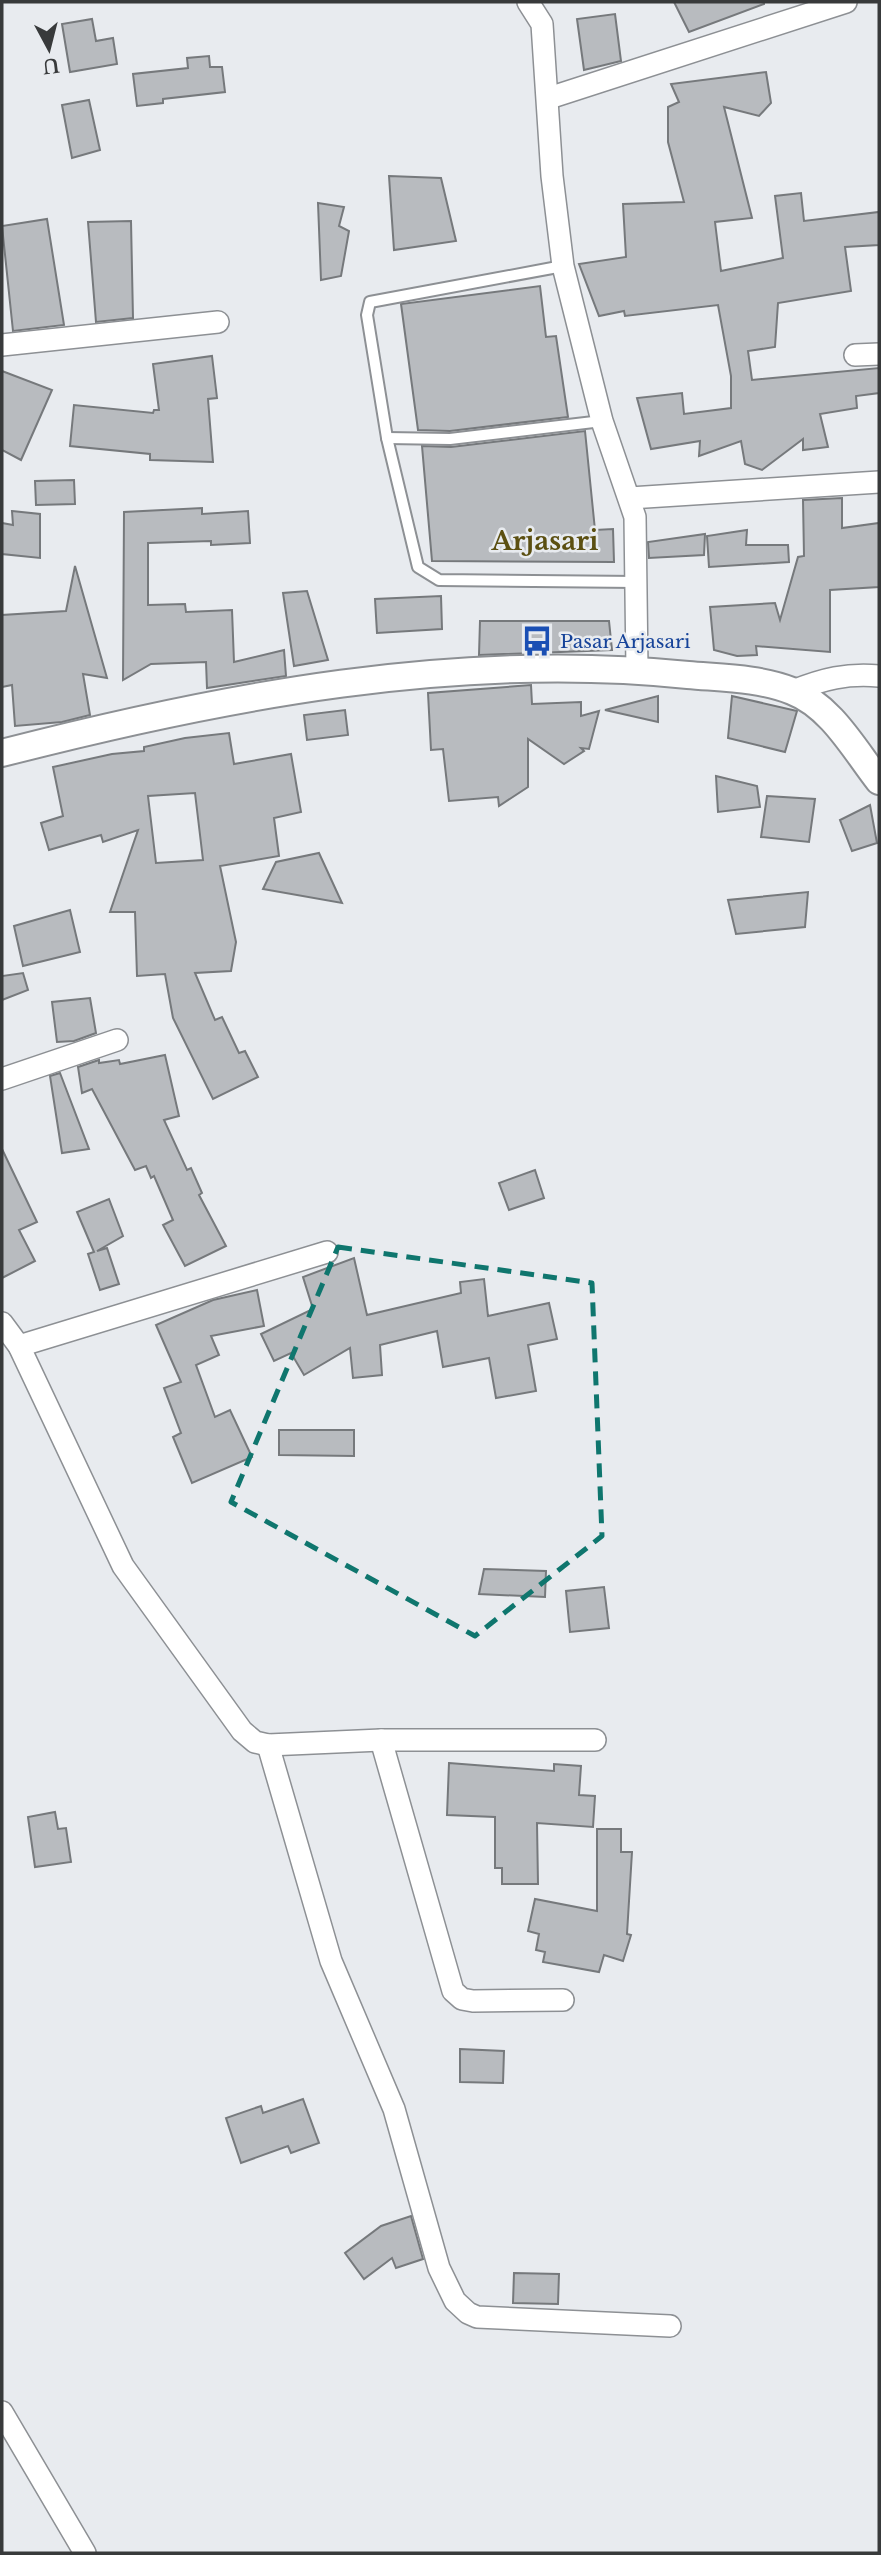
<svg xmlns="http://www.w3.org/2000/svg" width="881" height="2555" viewBox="0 0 881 2555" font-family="'Libre Baskerville',serif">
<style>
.building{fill:#b8bbbf;stroke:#76797c;stroke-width:2;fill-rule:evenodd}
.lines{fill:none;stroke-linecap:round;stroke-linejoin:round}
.service-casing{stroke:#8d9094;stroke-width:14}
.minor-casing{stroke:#8d9094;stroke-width:24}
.tertiary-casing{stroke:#8d9094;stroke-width:30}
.service{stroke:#fff;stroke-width:10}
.minor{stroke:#fff;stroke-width:21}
.tertiary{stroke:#fff;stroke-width:26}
.marked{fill:none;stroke:#0f766e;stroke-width:5;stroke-dasharray:14 9;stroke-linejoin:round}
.labels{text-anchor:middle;stroke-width:5;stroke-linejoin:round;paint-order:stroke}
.transit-label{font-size:19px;fill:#164399;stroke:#e8ebef;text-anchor:start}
.district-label{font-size:26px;font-weight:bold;fill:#5b4f11;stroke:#e8ebef}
</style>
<rect width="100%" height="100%" fill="#e8ebef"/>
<g class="building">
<polygon points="674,2 764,2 764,4 689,32"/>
<polygon points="615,14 621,61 584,70 577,19"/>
<polygon points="92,19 96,41 113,38 117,64 70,72 62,24"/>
<polygon points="209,56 210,67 222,67 225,92 163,99 163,103 137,106 133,74 188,68 187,58"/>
<polygon points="766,72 771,103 759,116 724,107 752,218 715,222 721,271 783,258 775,196 801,193 804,221 879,212 879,245 845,247 851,291 778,303 775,347 748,351 752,380 879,368 879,393 856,396 857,408 820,414 828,447 803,450 803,439 762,470 745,464 741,441 699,456 700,441 651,449 637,398 682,393 684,414 731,408 731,376 718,305 625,316 624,311 599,316 579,264 626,257 623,204 684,202 668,142 668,107 679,102 671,84"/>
<polygon points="89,100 100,150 72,158 62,105"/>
<polygon points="389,176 441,178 456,241 394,250"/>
<polygon points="318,203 344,207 339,226 349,231 341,276 321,280"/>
<polygon points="47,219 64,325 13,331 2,226"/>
<polygon points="131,221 133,318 96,322 88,222"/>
<polygon points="540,286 546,337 556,336 568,417 450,431 418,430 401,304"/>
<polygon points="212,356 217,398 208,399 213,462 150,460 150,454 70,446 74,405 153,413 154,410 159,410 153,364"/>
<polygon points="2,371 52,390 21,460 2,450"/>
<polygon points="585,431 595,530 613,529 614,562 432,561 422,446 451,447"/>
<polygon points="74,480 75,504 36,505 35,481"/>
<polygon points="842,498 842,528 879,523 879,587 830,590 830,652 756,646 757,655 737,656 714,650 710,607 775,603 780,620 798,557 804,556 803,500"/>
<polygon points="202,508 202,514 248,511 250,543 211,545 211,541 148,543 148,605 185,604 186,612 232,610 234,662 284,650 286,676 207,688 206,662 151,664 123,680 124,512"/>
<polygon points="12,511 40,514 40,558 2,554 2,523 13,525"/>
<polygon points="747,530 746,545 788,545 789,562 709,567 707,536"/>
<polygon points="705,534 704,555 649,558 648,542"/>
<polygon points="75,566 107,678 83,674 90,715 62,722 15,726 12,685 2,687 2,615 66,611"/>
<polygon points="307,591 328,660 294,666 283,593"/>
<polygon points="441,596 442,629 377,633 375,599"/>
<polygon points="480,621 609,621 612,650 479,655"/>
<polygon points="531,685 532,704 581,702 581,716 599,711 589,749 581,748 584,751 564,764 528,739 528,787 499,806 498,797 449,801 443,749 431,750 428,693"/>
<polygon points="658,696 658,722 605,710"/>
<polygon points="732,696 797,711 785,752 728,738"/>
<polygon points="345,710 348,735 307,740 304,715"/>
<path d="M229 733 234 764 291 754 301 812 274 818 279 856 220 866 236 942 231 971 195 973 215 1020 222 1017 239 1053 245 1051 258 1077 213 1099 173 1018 165 974 137 976 135 912H110L138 830 103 842 101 835 49 850 41 823 63 816 53 767 112 754 144 751V747L185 738ZM195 793 203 860 156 863 148 796Z"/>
<polygon points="716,776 757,786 760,807 718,812"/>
<polygon points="767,796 815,799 809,842 761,837"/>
<polygon points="870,805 877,843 852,851 840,820"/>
<polygon points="319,853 342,903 263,889 276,862"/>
<polygon points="808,892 805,927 736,934 728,900"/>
<polygon points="70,910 80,952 23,966 14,926"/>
<polygon points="23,973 28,990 2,1000 2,976"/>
<polygon points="90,998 96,1033 74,1041 57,1042 52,1002"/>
<polygon points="165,1055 179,1116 164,1120 187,1170 191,1168 202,1193 199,1195 226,1246 185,1266 163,1225 173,1220 154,1176 151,1178 146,1166 135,1170 92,1089 82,1093 78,1067 99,1060 99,1063 119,1060 120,1064"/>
<polygon points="60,1073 89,1149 62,1153 50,1076"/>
<polygon points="2,1149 37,1222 19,1230 35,1261 2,1278"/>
<polygon points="535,1170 544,1198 509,1210 499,1183"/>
<polygon points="109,1199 123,1236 97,1251 107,1248 119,1284 100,1290 88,1254 94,1252 77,1212"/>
<polygon points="354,1258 367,1315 461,1293 460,1282 484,1279 488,1316 549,1303 557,1339 528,1345 536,1391 496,1398 489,1358 443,1367 437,1331 380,1345 382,1375 353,1378 350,1348 304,1375 291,1353 274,1361 261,1334 313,1309 303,1277"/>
<polygon points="257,1290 264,1326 211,1336 219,1355 196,1365 215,1417 230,1410 252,1457 192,1483 173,1437 181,1433 164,1388 181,1382 156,1325 213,1300"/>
<polygon points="279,1430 354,1430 354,1456 279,1455"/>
<polygon points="484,1569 546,1571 545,1597 479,1594"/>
<polygon points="604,1587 609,1628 570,1632 566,1591"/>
<polygon points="449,1763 554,1771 554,1764 581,1766 579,1795 595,1796 593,1827 537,1823 538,1884 502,1884 502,1868 495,1868 495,1817 447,1815"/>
<polygon points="55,1812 58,1829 66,1828 71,1862 35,1867 28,1817"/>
<polygon points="597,1829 621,1829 621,1852 632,1852 627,1934 631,1935 623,1961 604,1955 599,1972 543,1962 545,1952 536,1950 539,1934 528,1931 535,1899 597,1911"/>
<polygon points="460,2049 504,2051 503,2083 460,2082"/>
<polygon points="303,2099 319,2143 291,2153 288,2146 241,2163 226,2118 261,2106 263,2113"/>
<polygon points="411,2216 423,2259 396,2268 392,2258 364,2279 345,2253 381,2226"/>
<polygon points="514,2273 559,2274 558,2304 513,2303"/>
</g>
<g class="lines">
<g class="service-casing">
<g id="service">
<polyline points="563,266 370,302 367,315 387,438 418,567 439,580 637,582"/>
<polyline points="387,438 450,439 602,421"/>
</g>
</g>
<g class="minor-casing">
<g id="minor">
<polyline points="528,2 542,24 552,176 563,266 602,421 635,517 637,669"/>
<polyline points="549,98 846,2"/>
<polyline points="2,345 218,322"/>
<polyline points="855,355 879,354"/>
<polyline points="630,498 879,482"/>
<path d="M793 691C823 679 847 673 879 676"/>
<polyline points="2,1079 117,1040"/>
<polyline points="2,1323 19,1346 123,1566 242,1731 255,1742 268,1745 381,1740 595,1740"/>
<polyline points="19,1346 327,1252"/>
<polyline points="381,1740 453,1991 462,1999 473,2001 563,2000"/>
<polyline points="268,1745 331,1961 394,2109 439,2268 455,2301 468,2313 477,2317 670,2326"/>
<polyline points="2,2412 85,2553"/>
</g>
</g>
<g class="tertiary-casing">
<path id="tertiary" d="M2 753C223 696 458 651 688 675 721 678 760 678 792 691 831 706 854 749 879 781"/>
</g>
<use href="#service" class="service"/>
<use href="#minor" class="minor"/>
<use href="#tertiary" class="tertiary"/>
</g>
<path class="marked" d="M338 1247 592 1283 602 1536 475 1636 231 1502Z"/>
<defs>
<g id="bus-bare" transform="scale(2.415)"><path d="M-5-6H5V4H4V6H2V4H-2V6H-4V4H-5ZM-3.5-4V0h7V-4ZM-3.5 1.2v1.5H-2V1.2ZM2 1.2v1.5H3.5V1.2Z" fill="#1a4fb4" stroke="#e8ebef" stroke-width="2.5" paint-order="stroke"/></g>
</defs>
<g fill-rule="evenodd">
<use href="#bus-bare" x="537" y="641"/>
</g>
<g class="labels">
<g class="transit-label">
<text x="560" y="648">Pasar Arjasari</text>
</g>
<g class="district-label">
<text x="545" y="550">Arjasari</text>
</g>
</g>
<rect width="881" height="2555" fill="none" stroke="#383a3b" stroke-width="7"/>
<g transform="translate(49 49) rotate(173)" stroke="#e8ebef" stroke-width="5" paint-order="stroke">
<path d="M0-5L12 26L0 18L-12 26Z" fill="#383a3b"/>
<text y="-10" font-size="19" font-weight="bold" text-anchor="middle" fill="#383a3b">U</text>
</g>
</svg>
